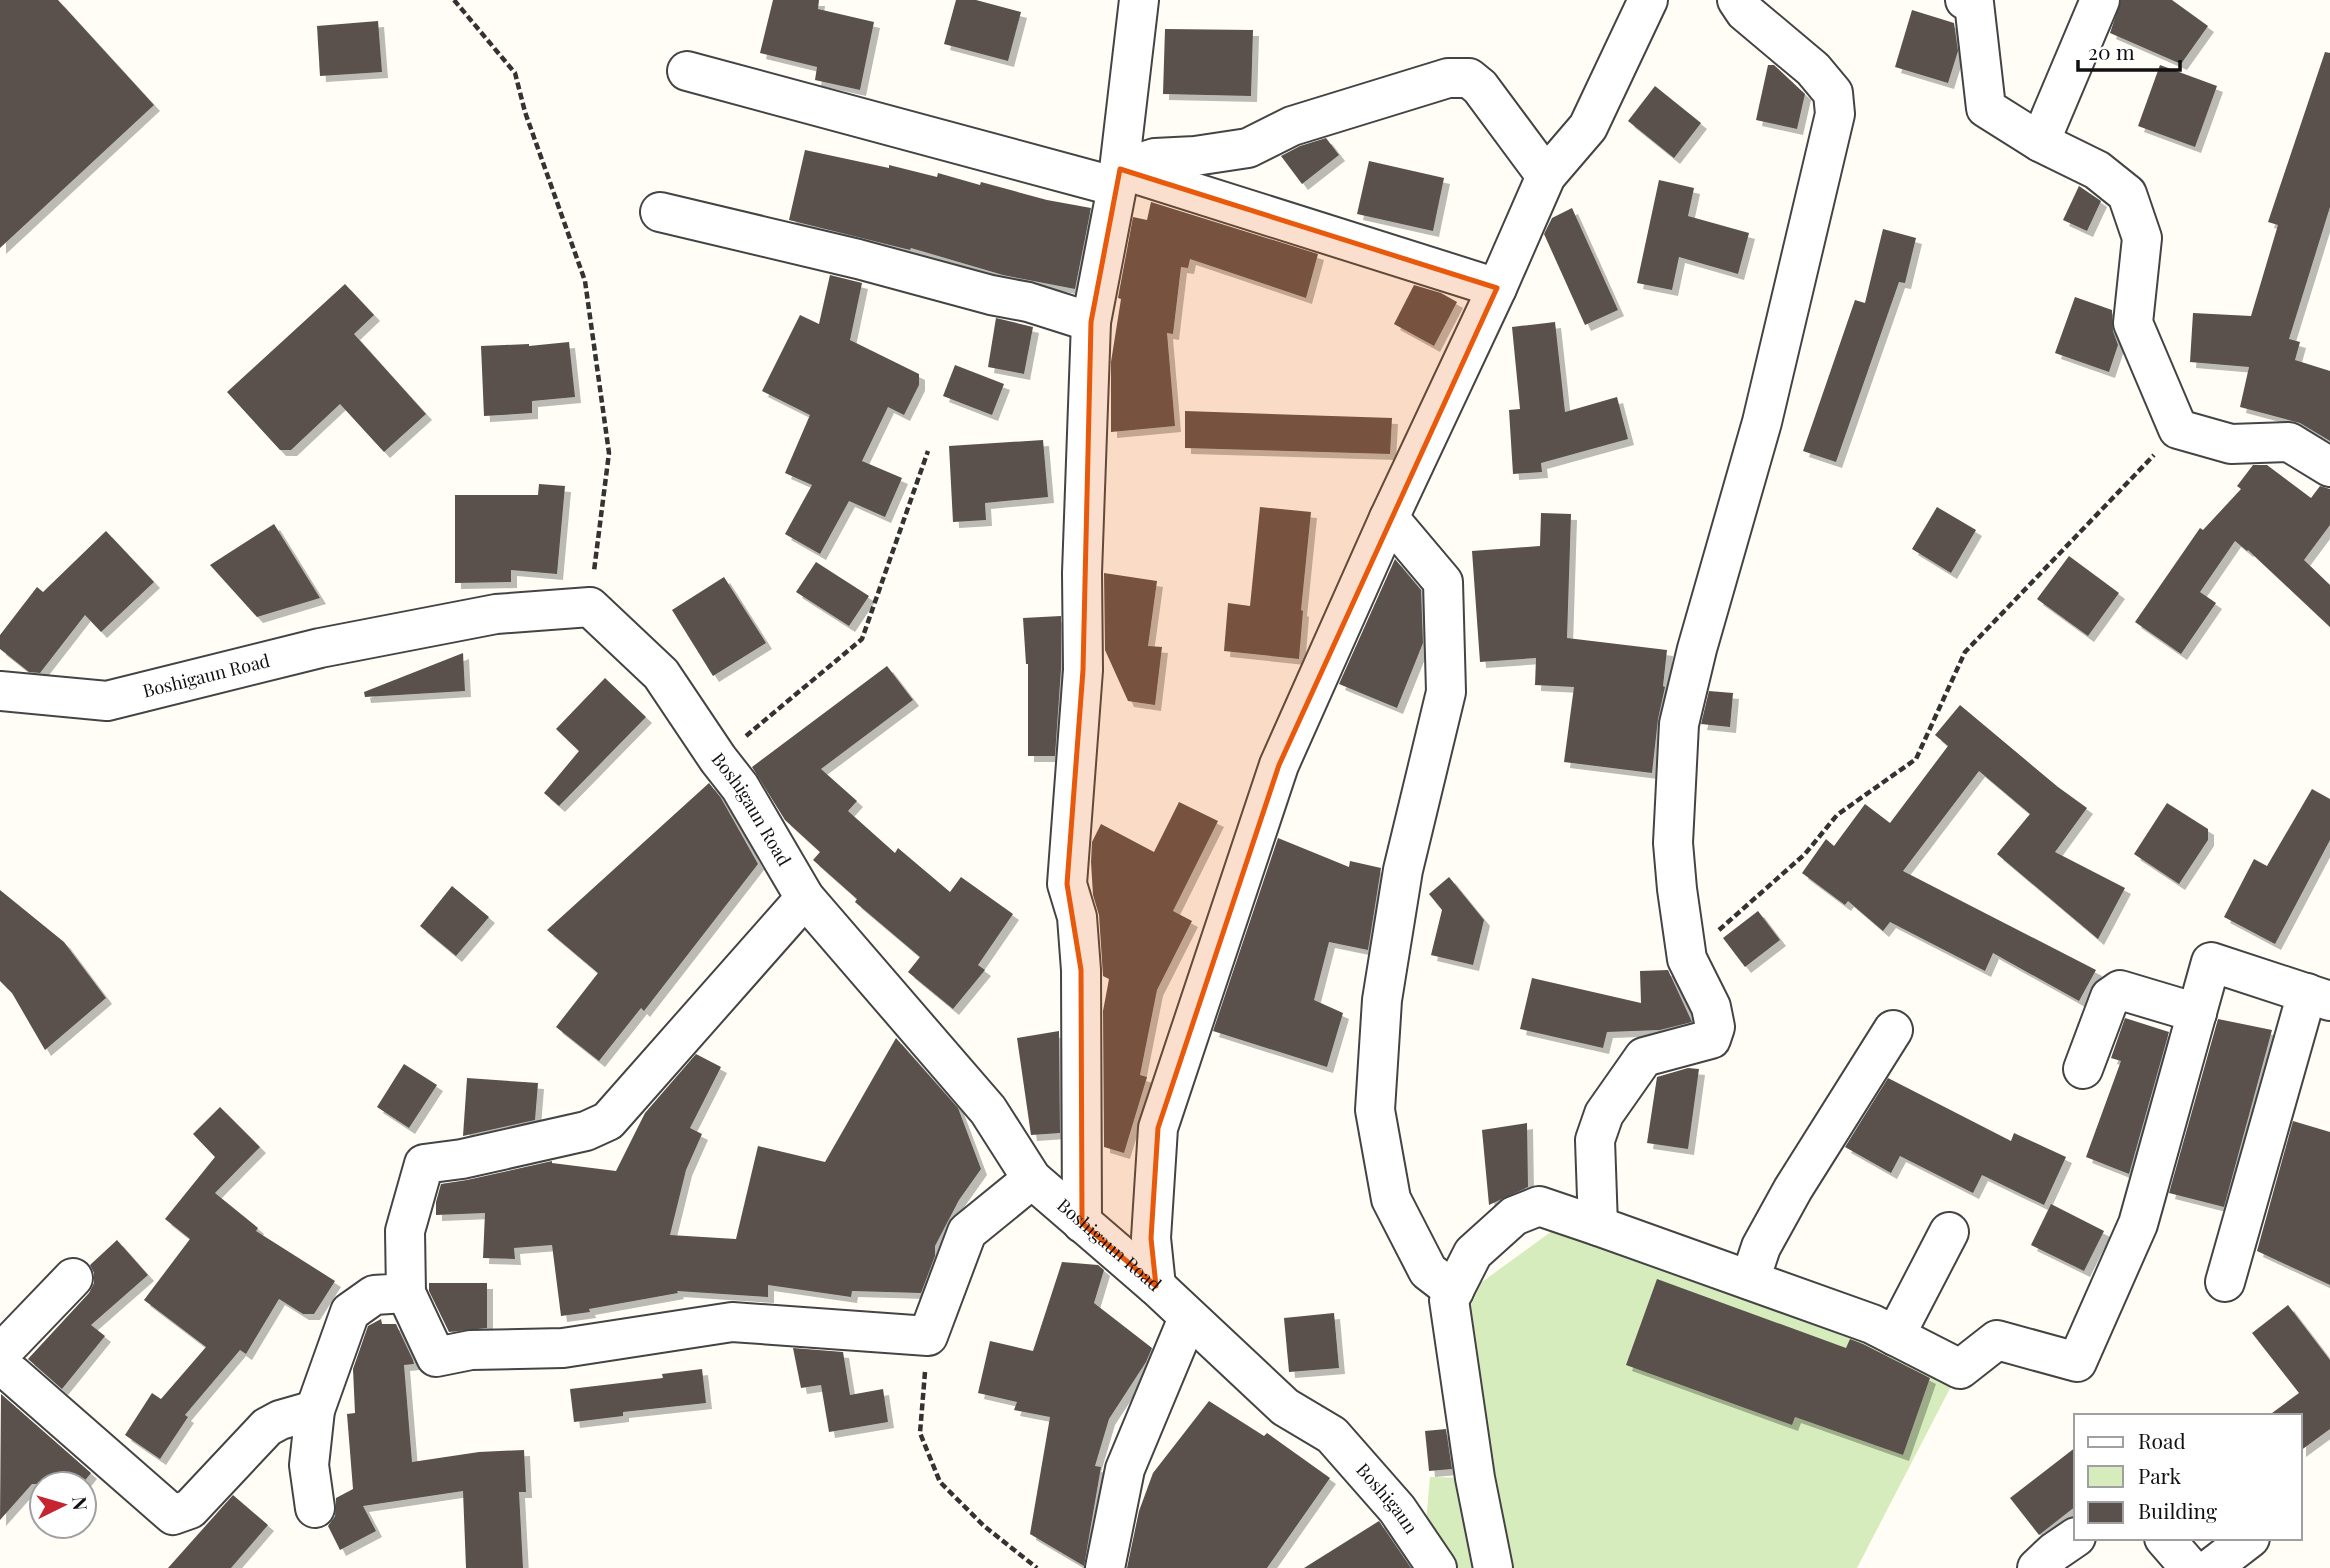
<svg xmlns="http://www.w3.org/2000/svg" width="2330" height="1568" viewBox="0 0 2330 1568" font-family="'Playfair Display',serif">
<style>
.green{fill:#d6ecbc}
.building{fill:#5a514d;filter:url(#shadow)}
.lines{fill:none;stroke-linecap:round;stroke-linejoin:round}
.minor-casing{stroke:#444;stroke-width:42}
.path{stroke:#333;stroke-width:4.5;stroke-dasharray:7 3.5;stroke-linecap:butt}
.minor{stroke:#fff;stroke-width:38}
.marked{fill:#e8590c;fill-opacity:0.2;stroke:#e8590c;stroke-width:5;stroke-linejoin:round}
.labels{text-anchor:middle;stroke-width:7;stroke-linejoin:round;paint-order:stroke}
.street-label{font-size:18px;fill:#111;stroke:#fff}
</style>
<defs>
<filter id="shadow"><feDropShadow dx="6" dy="6" stdDeviation="0" flood-color="#0004"/></filter>
</defs>
<rect width="100%" height="100%" fill="#fffdf5"/>
<polygon class="green" points="1570,1218 1960,1369 1857,1568 1431,1568 1423,1557 1430,1477 1470,1478 1453,1303"/>
<g class="building">
<polygon points="0,0 58,0 154,105 0,248"/>
<polygon points="773,0 819,0 818,9 874,22 860,90 815,80 817,67 760,53"/>
<polygon points="956,0 976,0 1021,12 1008,61 944,44"/>
<polygon points="2121,0 2172,0 2208,26 2181,64 2110,33"/>
<polygon points="1912,10 1954,23 1958,51 1948,83 1895,67"/>
<polygon points="378,21 382,72 320,76 317,26"/>
<polygon points="1165,29 1253,30 1251,96 1163,94"/>
<polygon points="2325,52 2330,53 2330,207 2289,339 2300,342 2295,360 2330,371 2330,441 2300,423 2240,407 2249,367 2190,362 2193,313 2251,316 2278,225 2268,222"/>
<polygon points="1768,65 1774,65 1805,94 1797,129 1756,120"/>
<polygon points="2160,65 2217,86 2195,147 2138,126"/>
<polygon points="1655,86 1701,123 1674,158 1628,121"/>
<polygon points="1326,138 1339,155 1302,184 1281,156 1300,146"/>
<polygon points="805,150 889,168 889,165 937,177 938,173 980,185 981,182 1047,200 1091,208 1075,289 1003,275 911,248 910,250 789,220"/>
<polygon points="1369,161 1444,178 1433,231 1357,214"/>
<polygon points="1659,180 1694,188 1688,216 1749,233 1738,274 1679,257 1672,290 1637,283"/>
<polygon points="2079,186 2101,201 2087,231 2063,220"/>
<polygon points="1151,202 1318,254 1306,298 1190,259 1188,268 1181,267 1173,334 1167,333 1175,426 1111,432 1111,362 1121,299 1118,298 1133,217 1147,220"/>
<polygon points="1572,208 1618,310 1585,325 1544,234 1552,218"/>
<polygon points="1883,229 1916,238 1905,283 1899,282 1836,462 1803,451 1855,300 1865,303"/>
<polygon points="830,275 862,283 850,340 919,374 919,385 904,415 888,407 862,461 902,478 885,517 849,501 820,554 785,534 812,485 785,473 810,415 762,391 800,315 819,324"/>
<polygon points="345,284 374,315 354,334 426,414 384,452 340,404 291,450 280,450 227,392"/>
<polygon points="1414,285 1441,293 1457,302 1434,346 1394,324"/>
<polygon points="2075,297 2112,310 2113,331 2118,345 2109,372 2055,353"/>
<polygon points="996,318 1033,327 1024,374 988,367"/>
<polygon points="1555,322 1565,412 1617,397 1628,439 1541,463 1542,472 1513,474 1509,410 1520,409 1512,327"/>
<polygon points="569,342 575,397 532,401 532,413 484,416 481,346 529,344 529,346"/>
<polygon points="955,365 1004,384 992,415 943,396"/>
<polygon points="1185,411 1392,418 1390,454 1185,448"/>
<polygon points="1043,440 1048,497 985,503 986,520 953,522 949,446"/>
<polygon points="2253,465 2267,465 2311,498 2320,486 2330,489 2330,525 2304,560 2330,585 2330,627 2248,550 2247,551 2235,541 2200,592 2216,603 2181,654 2135,622 2200,528 2203,530 2241,489 2237,486"/>
<polygon points="539,484 565,486 557,574 511,570 511,582 455,583 455,495 538,495"/>
<polygon points="1260,507 1311,512 1301,610 1303,611 1299,659 1224,651 1228,603 1250,606"/>
<polygon points="1937,507 1976,530 1951,573 1912,549"/>
<polygon points="1541,513 1571,514 1567,638 1667,650 1663,686 1665,687 1658,719 1652,773 1564,762 1574,687 1535,685 1536,658 1480,662 1472,551 1540,546"/>
<polygon points="274,524 320,598 257,617 210,565"/>
<polygon points="106,531 154,582 101,632 85,615 40,673 29,672 0,649 0,635 37,587 43,592"/>
<polygon points="2069,556 2119,593 2088,636 2037,599"/>
<polygon points="1395,559 1421,590 1423,643 1397,708 1339,684"/>
<polygon points="816,562 869,596 849,626 796,592"/>
<polygon points="1104,573 1157,581 1148,646 1162,647 1155,705 1128,701 1105,650"/>
<polygon points="724,577 766,643 713,676 672,610"/>
<polygon points="1061,616 1061,669 1055,756 1028,756 1028,664 1026,664 1023,618"/>
<polygon points="463,653 465,691 365,697 364,692"/>
<polygon points="887,666 913,700 821,769 857,801 848,811 895,853 898,848 950,892 961,877 1013,914 978,965 985,970 953,1009 908,972 920,957 855,902 857,899 813,860 820,852 785,820 752,767"/>
<polygon points="605,678 646,717 559,806 544,793 579,751 556,729"/>
<polygon points="1709,691 1733,693 1730,727 1701,724"/>
<polygon points="1960,705 2058,787 2087,808 2055,852 2125,888 2098,939 1997,854 2030,814 1979,771 1903,871 2096,970 2079,1001 1993,953 1985,971 1890,922 1883,931 1848,901 1845,905 1802,873 1826,839 1834,846 1865,804 1890,823 1948,746 1935,735"/>
<polygon points="709,783 721,798 758,864 644,1011 641,1008 599,1061 556,1027 598,973 547,930"/>
<polygon points="2312,789 2330,799 2330,840 2275,944 2224,917 2254,859 2267,866"/>
<polygon points="1179,802 1218,821 1173,911 1192,921 1157,990 1140,1075 1147,1077 1124,1153 1104,1147 1103,1011 1109,979 1103,976 1099,915 1093,895 1091,862 1092,842 1101,824 1154,852"/>
<polygon points="2167,803 2208,829 2208,840 2179,884 2134,854"/>
<polygon points="1278,838 1349,867 1350,861 1381,868 1368,950 1329,942 1314,1000 1343,1013 1327,1067 1213,1031"/>
<polygon points="1449,877 1484,920 1473,965 1431,955 1442,910 1429,894"/>
<polygon points="452,886 489,917 456,956 420,926"/>
<polygon points="0,890 64,942 106,998 45,1050 12,993 0,981"/>
<polygon points="1758,911 1780,940 1745,967 1723,938"/>
<polygon points="1668,970 1692,1022 1660,1030 1607,1032 1603,1048 1520,1029 1532,978 1641,1003 1640,971"/>
<polygon points="2125,1018 2169,1032 2129,1174 2086,1157 2121,1061 2111,1058"/>
<polygon points="2218,1019 2272,1030 2224,1207 2169,1193"/>
<polygon points="1059,1031 1060,1133 1031,1135 1017,1038"/>
<polygon points="896,1038 958,1108 981,1169 959,1200 935,1246 935,1256 921,1293 852,1291 851,1297 768,1285 768,1297 677,1291 678,1293 589,1309 590,1312 561,1316 552,1245 514,1248 515,1259 483,1258 485,1213 436,1215 436,1202 441,1184 467,1180 552,1161 552,1163 616,1171 645,1113 696,1054 721,1067 690,1128 702,1134 686,1170 670,1235 736,1239 758,1146 825,1162"/>
<polygon points="404,1064 437,1085 409,1128 377,1107"/>
<polygon points="1688,1068 1699,1069 1688,1149 1647,1143 1657,1077"/>
<polygon points="467,1078 538,1083 535,1120 463,1136"/>
<polygon points="1888,1078 2011,1141 2014,1133 2066,1157 2044,1205 1982,1175 1973,1193 1900,1156 1891,1173 1845,1147"/>
<polygon points="220,1107 260,1147 215,1193 258,1228 256,1231 335,1281 314,1314 303,1314 279,1299 246,1354 240,1350 185,1415 188,1417 160,1459 125,1435 152,1393 161,1399 206,1347 144,1300 190,1239 165,1219 215,1157 193,1134"/>
<polygon points="2293,1121 2330,1132 2330,1285 2257,1251"/>
<polygon points="1527,1123 1528,1187 1489,1205 1482,1130"/>
<polygon points="2051,1204 2104,1231 2084,1271 2031,1245"/>
<polygon points="117,1240 148,1275 91,1325 105,1336 62,1389 28,1359 89,1293 94,1283 94,1273 90,1265"/>
<polygon points="1062,1262 1098,1265 1104,1270 1094,1303 1152,1348 1146,1362 1109,1419 1095,1466 1101,1467 1084,1566 1030,1534 1050,1417 1014,1410 1017,1402 978,1393 990,1341 1033,1351"/>
<polygon points="1657,1279 1846,1348 1850,1339 1863,1344 1930,1378 1903,1455 1795,1417 1792,1425 1626,1365"/>
<polygon points="429,1283 487,1283 487,1328 449,1332 429,1291"/>
<polygon points="2288,1305 2330,1360 2330,1429 2300,1451 2300,1416 2268,1416 2299,1393 2252,1333"/>
<polygon points="1334,1313 1339,1368 1289,1372 1284,1318"/>
<polygon points="381,1319 382,1324 396,1324 413,1360 414,1364 404,1365 412,1462 479,1452 524,1450 526,1492 519,1492 523,1568 466,1568 463,1491 363,1506 376,1531 340,1550 328,1526 335,1516 336,1498 353,1489 347,1414 355,1413 353,1369 368,1326"/>
<polygon points="793,1348 843,1352 850,1395 883,1389 888,1422 829,1432 821,1385 801,1388"/>
<polygon points="702,1369 706,1403 623,1412 623,1416 574,1422 570,1389 663,1378 662,1374"/>
<polygon points="1,1394 91,1473 82,1484 32,1484 0,1520"/>
<polygon points="1209,1401 1264,1436 1267,1433 1330,1478 1267,1568 1127,1568 1139,1511 1153,1473"/>
<polygon points="1446,1429 1452,1469 1429,1471 1425,1431"/>
<polygon points="2076,1447 2076,1506 2039,1535 2010,1498"/>
<polygon points="233,1495 268,1525 231,1568 168,1568"/>
<polygon points="1379,1521 1411,1568 1304,1568"/>
</g>
<g class="lines">
<g class="minor-casing">
<g id="minor">
<polyline points="1965,0 1974,3 1986,108 2040,142 2097,170 2127,194 2142,238 2133,323 2178,429 2231,444 2289,442 2330,467"/>
<polyline points="687,71 1117,187"/>
<polyline points="2040,142 2100,0"/>
<polyline points="1120,169 1155,158 1195,156 1248,148 1292,126 1448,78 1469,78 1480,87 1546,176"/>
<polyline points="1120,169 1497,288"/>
<polyline points="660,212 858,259 991,295 1028,302 1091,322"/>
<polyline points="1389,518 1443,582 1446,692 1403,870 1382,1000 1375,1110 1391,1199 1428,1271 1454,1291"/>
<path id="s1" d="M0 691 107 701 320 648 496 614 590 607 661 674 718 759 740 787 805 898 988 1110 1032 1179 1156 1286 1285 1407 1332 1435 1397 1509 1437 1568"/>
<polyline points="2083,1069 2110,997 2120,990 2197,1013"/>
<polyline points="1082,1223 1081,970 1077,917 1067,884 1083,670 1082,573 1091,322 1117,187 1139,0"/>
<polyline points="1598,1226 1595,1140 1604,1114 1644,1057 1711,1039 1715,1027 1711,1007 1687,959 1677,889 1673,843 1679,724 1697,649 1762,422 1835,114 1833,93 1813,69 1745,12 1737,0"/>
<polyline points="1750,1280 1761,1247 1793,1189 1893,1030"/>
<polyline points="2225,1282 2307,993"/>
<polyline points="1156,1286 1151,1238 1158,1128 1279,765 1389,518 1497,288 1546,176 1588,127 1648,0"/>
<polyline points="406,1293 436,1357 471,1350 563,1348 732,1322 928,1336 967,1232 1032,1179"/>
<polyline points="1895,1336 1949,1232"/>
<polyline points="0,1354 73,1278"/>
<polyline points="13,1375 173,1515 190,1509 267,1427 280,1420 315,1410"/>
<polyline points="315,1508 309,1465 315,1410 350,1312 374,1295 406,1293 405,1231 424,1164 462,1159 586,1131 608,1121 805,898"/>
<polyline points="2164,1538 2190,1568"/>
<polyline points="1105,1568 1125,1469 1188,1318"/>
<polyline points="1493,1568 1475,1478 1449,1300 1473,1253 1514,1216 1539,1206 1598,1226 1872,1324 1960,1369 1997,1340 2077,1362 2138,1224 2211,962 2330,1001"/>
<polyline points="2037,1568 2054,1552 2076,1537"/>
<polyline points="2211,1568 2250,1538"/>
</g>
</g>
<g class="path">
<polyline points="454,0 515,73 525,112 585,281 609,453 594,571"/>
<polyline points="746,736 862,639 928,451"/>
<polyline points="1719,930 1805,854 1837,815 1916,759 1965,652 2154,455"/>
<polyline points="925,1372 920,1433 940,1482 984,1526 1037,1568"/>
</g>
<use href="#minor" class="minor"/>
</g>
<path class="marked" d="M1120 169 1497 288 1279 765 1158 1128 1151 1238 1156 1286 1082 1223 1081 970 1067 884 1083 670 1091 322Z"/>
<g class="labels">
<g class="street-label">
<text dy="6" stroke="none"><textPath href="#s1" startOffset="210">Boshigaun Road</textPath></text>
<text dy="6" stroke="none"><textPath href="#s1" startOffset="861">Boshigaun Road</textPath></text>
<text dy="6" stroke="none"><textPath href="#s1" startOffset="1428">Boshigaun Road</textPath></text>
<text dy="6" stroke="none"><textPath href="#s1" startOffset="1806">Boshigaun</textPath></text>
</g>
</g>
<rect x="2074" y="1414" width="228" height="126" fill="#ffffff" stroke="#a0a0a0" stroke-width="2"/>
<rect x="2088" y="1437" width="35" height="10" fill="#ffffff" stroke="#a0a0a0" stroke-width="2"/>
<text x="2138" y="1449" font-size="21" fill="#111111">Road</text>
<rect x="2088" y="1466" width="35" height="21" fill="#d6ecbc" stroke="#a0a0a0" stroke-width="2"/>
<text x="2138" y="1484" font-size="21" fill="#111111">Park</text>
<rect x="2088" y="1502" width="35" height="21" fill="#5a514d" stroke="#a0a0a0" stroke-width="2"/>
<text x="2138" y="1519" font-size="21" fill="#111111">Building</text>
<g transform="translate(63 1505) rotate(85)"><circle r="33" fill="#ffffff" stroke="#a0a0a0" stroke-width="2"/>
<path d="M0-5L12 26L0 18L-12 26Z" fill="#c62431"/>
<text y="-10" font-size="19" font-weight="bold" text-anchor="middle" fill="#111111">N</text>
</g>
<path d="M2078 60v10h102v-10" fill="none" stroke="#111111" stroke-width="3.5"/>
<text x="2088" y="60" font-size="21" fill="#111111" stroke="#ffffff" stroke-width="5" paint-order="stroke">20 m</text>
</svg>
